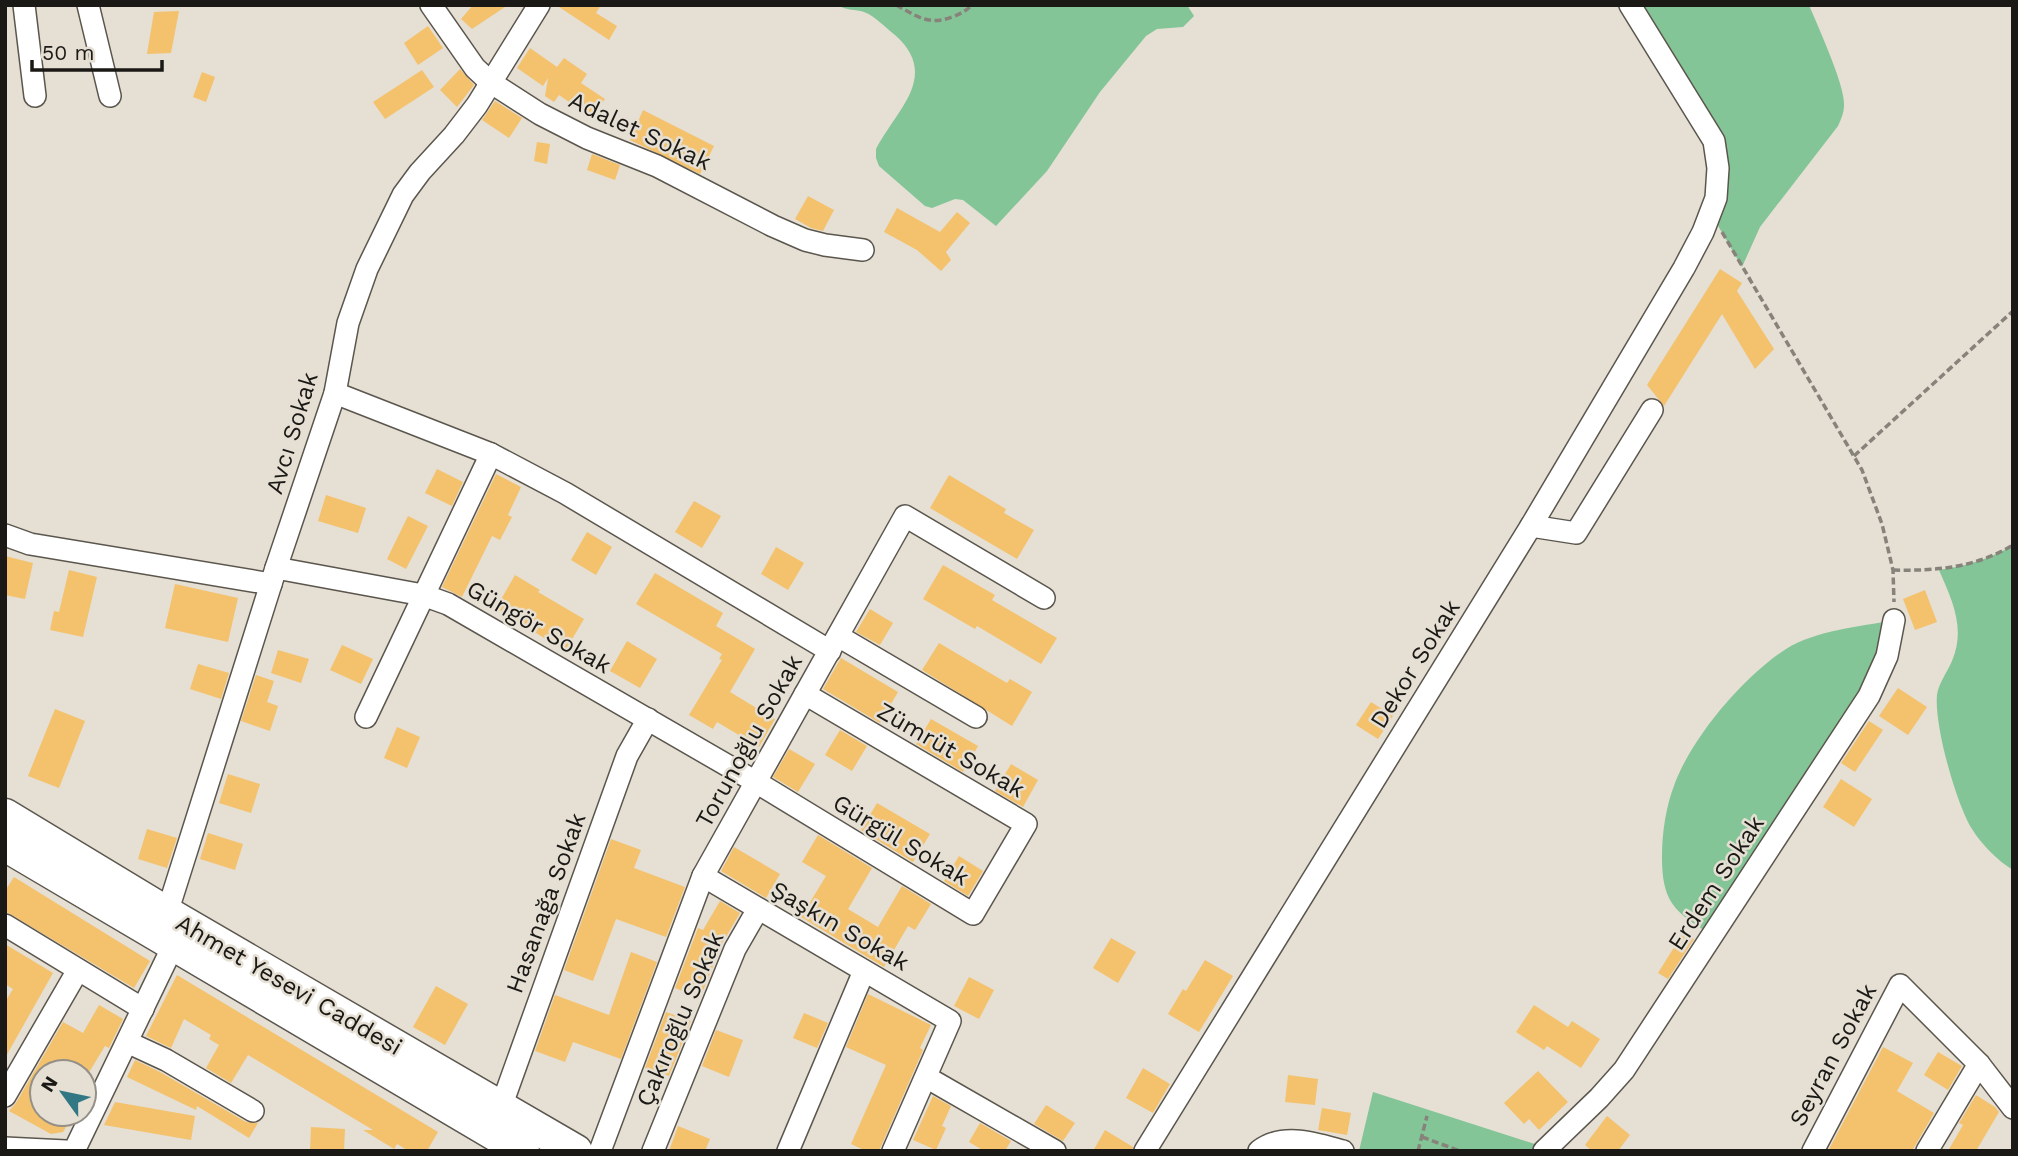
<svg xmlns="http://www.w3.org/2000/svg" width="2018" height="1156" viewBox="0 0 2018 1156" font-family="'Work Sans',sans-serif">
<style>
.green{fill:#83c596}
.building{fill:#f4c26c}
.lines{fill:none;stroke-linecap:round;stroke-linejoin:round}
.minor-casing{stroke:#5b564d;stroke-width:24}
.highway-casing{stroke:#5b564d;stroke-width:35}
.path{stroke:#87837b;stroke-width:3.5;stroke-dasharray:7 3.5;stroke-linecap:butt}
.minor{stroke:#fff;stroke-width:21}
.highway{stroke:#fff;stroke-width:32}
.labels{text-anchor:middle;stroke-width:5;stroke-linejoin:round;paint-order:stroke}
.street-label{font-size:24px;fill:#1b1915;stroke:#e5dfd4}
</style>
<rect width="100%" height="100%" fill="#e5dfd4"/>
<g class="green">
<path d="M838 5H1187L1194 16 1183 27 1157 29 1146 36 1100 92 1047 171 996 226 963 200 955 199 932 208 925 206 879 166 876 158V149C896 110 941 76 895 35 886 28 875 16 864 12 855 9 847 11 838 5Z"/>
<path d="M1630 5H1809C1818 27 1845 85 1844 105 1844 113 1841 119 1838 126L1760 227 1742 267 1710 212 1718 168Z"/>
<path d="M2013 545V870C1997 860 1982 845 1972 829 1956 803 1934 725 1937 695 1939 682 1947 673 1952 661 1966 628 1952 600 1939 570 1966 566 1990 559 2013 545Z"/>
<path d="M1894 620 1887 656 1713 936C1697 925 1678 916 1669 898 1663 886 1662 870 1662 857 1662 832 1666 806 1675 783 1693 736 1744 676 1786 649 1817 630 1859 627 1894 620Z"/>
<polygon points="1373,1092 1547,1148 1544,1151 1359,1151"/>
</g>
<g class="building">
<polygon points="473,5 508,5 472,29 461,19"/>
<polygon points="556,5 601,5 596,13 617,26 609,40"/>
<polygon points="179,11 171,53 147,54 154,12"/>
<polygon points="428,26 443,48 418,65 404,43"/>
<polygon points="530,48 557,67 564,58 587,74 581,83 605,99 592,118 559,95 554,102 545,96 548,78 543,86 517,68"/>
<polygon points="460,69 474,85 457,107 440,90"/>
<polygon points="422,70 434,87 385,119 373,102"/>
<polygon points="202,72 215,77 206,102 193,97"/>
<polygon points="495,101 522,118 509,138 482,120"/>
<polygon points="643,110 714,146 700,174 630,140"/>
<polygon points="537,142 550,144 547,164 534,161"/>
<polygon points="592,154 620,165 615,180 587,170"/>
<polygon points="808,196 834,210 823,231 811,228 795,219"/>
<polygon points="897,208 940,232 957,212 970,223 946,252 951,260 941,271 917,250 884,232"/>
<polygon points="1720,269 1742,283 1737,291 1774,349 1755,369 1722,314 1664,406 1647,385"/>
<polygon points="437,469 463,482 452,506 425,493"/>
<polygon points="496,474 521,487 508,515 512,517 500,540 492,536 462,597 442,587"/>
<polygon points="949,475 1006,509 1004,513 1034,530 1017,559 930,508"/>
<polygon points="326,495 366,508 358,533 318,521"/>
<polygon points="694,501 721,516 702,548 675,532"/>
<polygon points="408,516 428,526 406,569 387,559"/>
<polygon points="587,532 612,547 596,575 571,560"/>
<polygon points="776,547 804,563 788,590 761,574"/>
<polygon points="5,556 33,563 25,599 5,595"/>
<polygon points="943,565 995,595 992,600 1057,638 1041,664 977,626 975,629 923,599"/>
<polygon points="69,570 97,577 83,637 50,630 54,611 59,612"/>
<polygon points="655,573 723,613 716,626 755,649 730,692 775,719 759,747 717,722 713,729 689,715 722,660 719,659 722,654 636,604"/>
<polygon points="515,575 540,590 538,592 584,619 565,651 496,608"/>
<polygon points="175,584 238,598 228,642 165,628"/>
<polygon points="1925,590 1937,622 1915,630 1903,599"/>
<polygon points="870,609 893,623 880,645 856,632"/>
<polygon points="627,641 657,659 640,688 610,671"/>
<polygon points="939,643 1007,683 1010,679 1032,692 1012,726 922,670"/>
<polygon points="342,645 373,659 361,684 330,670"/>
<polygon points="278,650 309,659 301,683 271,673"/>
<polygon points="841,658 898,692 880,723 823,689"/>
<polygon points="198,664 229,673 221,699 190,689"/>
<polygon points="256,675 274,681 267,702 278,706 270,731 241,721"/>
<polygon points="1898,688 1927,707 1908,735 1879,716"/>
<polygon points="1371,702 1393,716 1378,739 1356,725"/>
<polygon points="55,709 85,721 59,788 28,776"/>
<polygon points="931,719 978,746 963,772 916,744"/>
<polygon points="1869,721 1883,730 1855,772 1841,763"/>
<polygon points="397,727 420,737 407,768 384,758"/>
<polygon points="840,730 867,746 852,771 825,755"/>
<polygon points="789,749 815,764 798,792 773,777"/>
<polygon points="1011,764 1038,780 1023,807 995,791"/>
<polygon points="228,774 260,784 251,813 219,803"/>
<polygon points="1841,779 1872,799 1854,827 1823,807"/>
<polygon points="877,803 930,834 913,862 861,830"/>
<polygon points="147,829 177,838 167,868 138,859"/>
<polygon points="208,833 243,844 235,870 200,859"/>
<polygon points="818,835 872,868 848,909 878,927 902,886 931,904 915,930 908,926 884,967 801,917 826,876 802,862"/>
<polygon points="611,839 641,850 634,868 685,887 666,937 616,919 593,981 564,970"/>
<polygon points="734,847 780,874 766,898 721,871"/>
<polygon points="959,856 983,871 968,896 944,881"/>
<polygon points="14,877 150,961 134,988 5,911 5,891"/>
<polygon points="720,901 740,913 723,942 700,998 675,988 698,928 703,930"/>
<polygon points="1683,933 1694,939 1668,979 1658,973"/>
<polygon points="1111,938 1136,952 1118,983 1093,968"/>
<polygon points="5,944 53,973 5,1058 5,1002 13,989 5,984"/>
<polygon points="631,952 657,962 621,1059 573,1042 565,1062 535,1051 555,995 609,1015"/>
<polygon points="1205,960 1233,976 1199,1032 1168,1014 1183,989 1186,991"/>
<polygon points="177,975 438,1132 427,1151 409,1151 397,1144 394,1149 363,1130 373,1130 248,1055 231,1083 206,1068 219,1045 209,1039 211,1035 184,1019 171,1048 146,1036"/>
<polygon points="969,977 994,990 979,1019 954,1006"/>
<polygon points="436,986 468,1004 445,1045 413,1027"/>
<polygon points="868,994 931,1025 920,1048 923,1050 879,1151 866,1151 851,1144 886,1065 846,1047"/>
<polygon points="99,1005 123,1019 109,1048 105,1046 88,1074 69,1063 63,1072 42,1072 42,1114 74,1114 63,1132 51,1134 9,1111 16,1103 63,1022 83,1033"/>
<polygon points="1534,1005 1568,1027 1572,1021 1600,1039 1581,1068 1547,1046 1544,1050 1516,1032"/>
<polygon points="666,1012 691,1021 669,1076 645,1068"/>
<polygon points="804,1013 828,1023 817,1048 793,1038"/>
<polygon points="716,1030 743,1040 729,1077 702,1066"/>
<polygon points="1883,1047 1913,1063 1897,1091 1934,1113 1912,1151 1828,1151"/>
<polygon points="1938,1052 1962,1066 1948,1090 1924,1075"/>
<polygon points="135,1060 160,1072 246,1122 258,1123 249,1138 197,1106 196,1110 127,1077"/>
<polygon points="1143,1068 1170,1084 1153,1113 1126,1098"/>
<polygon points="1538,1071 1568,1102 1539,1130 1529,1119 1524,1124 1504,1103"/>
<polygon points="1288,1075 1318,1079 1315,1105 1285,1102"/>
<polygon points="1976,1095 1995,1107 1999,1112 1976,1151 1948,1151 1963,1125 1959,1123"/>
<polygon points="933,1096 951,1106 942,1126 946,1128 936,1150 913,1140"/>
<polygon points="115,1102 195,1116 191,1140 104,1125"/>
<polygon points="1046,1105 1075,1123 1063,1141 1034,1124"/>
<polygon points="1322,1108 1351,1113 1347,1135 1318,1130"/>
<polygon points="1607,1116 1630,1135 1618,1151 1592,1151 1585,1145"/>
<polygon points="980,1123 1011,1141 1005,1151 984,1151 969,1142"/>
<polygon points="678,1126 710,1139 705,1151 669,1151"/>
<polygon points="311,1127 345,1129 344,1151 310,1151"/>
<polygon points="1105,1130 1133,1147 1132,1151 1093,1151"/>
</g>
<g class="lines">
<g class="minor-casing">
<g id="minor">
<polyline points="24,5 35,96"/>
<polyline points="88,5 110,96"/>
<polyline points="431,5 475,68 490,82 540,114 587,138 657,166 773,226 805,240 825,245 863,250"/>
<polyline points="335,393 491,454 565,493 830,651"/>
<polyline points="1531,526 1576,533 1652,410"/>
<polyline points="5,535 30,544 271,584"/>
<polyline points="276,568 423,595 448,604 756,782 973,914 1026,824 805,694"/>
<polyline points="838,636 976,717"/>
<polyline points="366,717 491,454"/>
<polyline points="703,876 950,1021 893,1151"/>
<polyline points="167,913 276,568 335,393 348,323 367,269 403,195 420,172 454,135 477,105 539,5"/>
<polyline points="5,925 143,1009"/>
<polyline points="127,1042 166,1060 253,1111"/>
<polyline points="926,1077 1055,1151"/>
<polyline points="5,1096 78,970"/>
<polyline points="501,1107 627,756 648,719"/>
<polyline points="5,1148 66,1151"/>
<polyline points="74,1151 173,946"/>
<polyline points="600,1151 703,876 905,516 1044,598"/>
<polyline points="653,1151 735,949 758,909"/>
<polyline points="788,1151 864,971"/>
<polyline points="1145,1151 1531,526 1684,268 1703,232 1716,198 1718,168 1714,141 1630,5"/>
<path d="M1259 1151C1283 1132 1317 1144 1343 1151"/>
<polyline points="1544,1151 1599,1098 1624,1070 1869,696 1887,656 1894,620"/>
<polyline points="1813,1151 1900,985 1979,1064 2013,1108"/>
<polyline points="1927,1151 1979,1064"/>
</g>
</g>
<g class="highway-casing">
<g id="highway">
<polyline points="5,815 167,913 576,1151"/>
<polyline points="5,845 523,1151"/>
</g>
</g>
<g class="path">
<path d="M896 5C917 16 928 26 952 17 960 14 966 11 972 5"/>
<polyline points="1722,232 1862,470 1882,524 1893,570 1894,602"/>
<polyline points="1854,456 2013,311"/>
<path d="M1893 570C1936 571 1975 568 2013 545"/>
<polyline points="1422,1137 1460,1151"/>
<polyline points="1418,1151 1427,1116"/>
</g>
<use href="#minor" class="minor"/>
<use href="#highway" class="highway"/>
</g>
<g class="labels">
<g class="street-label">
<text transform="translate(640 131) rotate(25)" y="8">Adalet Sokak</text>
<text transform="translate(292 433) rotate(-73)" y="8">Avcı Sokak</text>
<text transform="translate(539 627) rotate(30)" y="8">Güngör Sokak</text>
<text transform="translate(1415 664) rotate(-58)" y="8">Dekor Sokak</text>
<text transform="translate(749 741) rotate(-61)" y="8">Torunoğlu Sokak</text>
<text transform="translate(951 750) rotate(30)" y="8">Zümrüt Sokak</text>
<text transform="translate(901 840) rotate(31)" y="8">Gürgül Sokak</text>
<text transform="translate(1716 883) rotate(-57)" y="8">Erdem Sokak</text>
<text transform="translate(546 903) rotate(-70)" y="8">Hasanağa Sokak</text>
<text transform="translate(840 926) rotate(30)" y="8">Şaşkın Sokak</text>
<text transform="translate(289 985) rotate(30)" y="8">Ahmet Yesevi Caddesi</text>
<text transform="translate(680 1019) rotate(-67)" y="8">Çakıroğlu Sokak</text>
<text transform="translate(1833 1055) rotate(-62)" y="8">Seyran Sokak</text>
</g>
</g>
<rect width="2018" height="1156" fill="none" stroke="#1b1915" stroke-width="14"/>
<g transform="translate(63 1093) rotate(303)"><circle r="33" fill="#e5dfd4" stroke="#949088" stroke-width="2"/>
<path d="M0-5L12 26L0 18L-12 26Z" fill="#317784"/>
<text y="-10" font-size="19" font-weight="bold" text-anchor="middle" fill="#1b1915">N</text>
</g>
<path d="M32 60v10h130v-10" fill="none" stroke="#1b1915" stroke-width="3.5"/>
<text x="42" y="60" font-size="21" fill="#1b1915" stroke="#e5dfd4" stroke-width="5" paint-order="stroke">50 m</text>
</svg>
